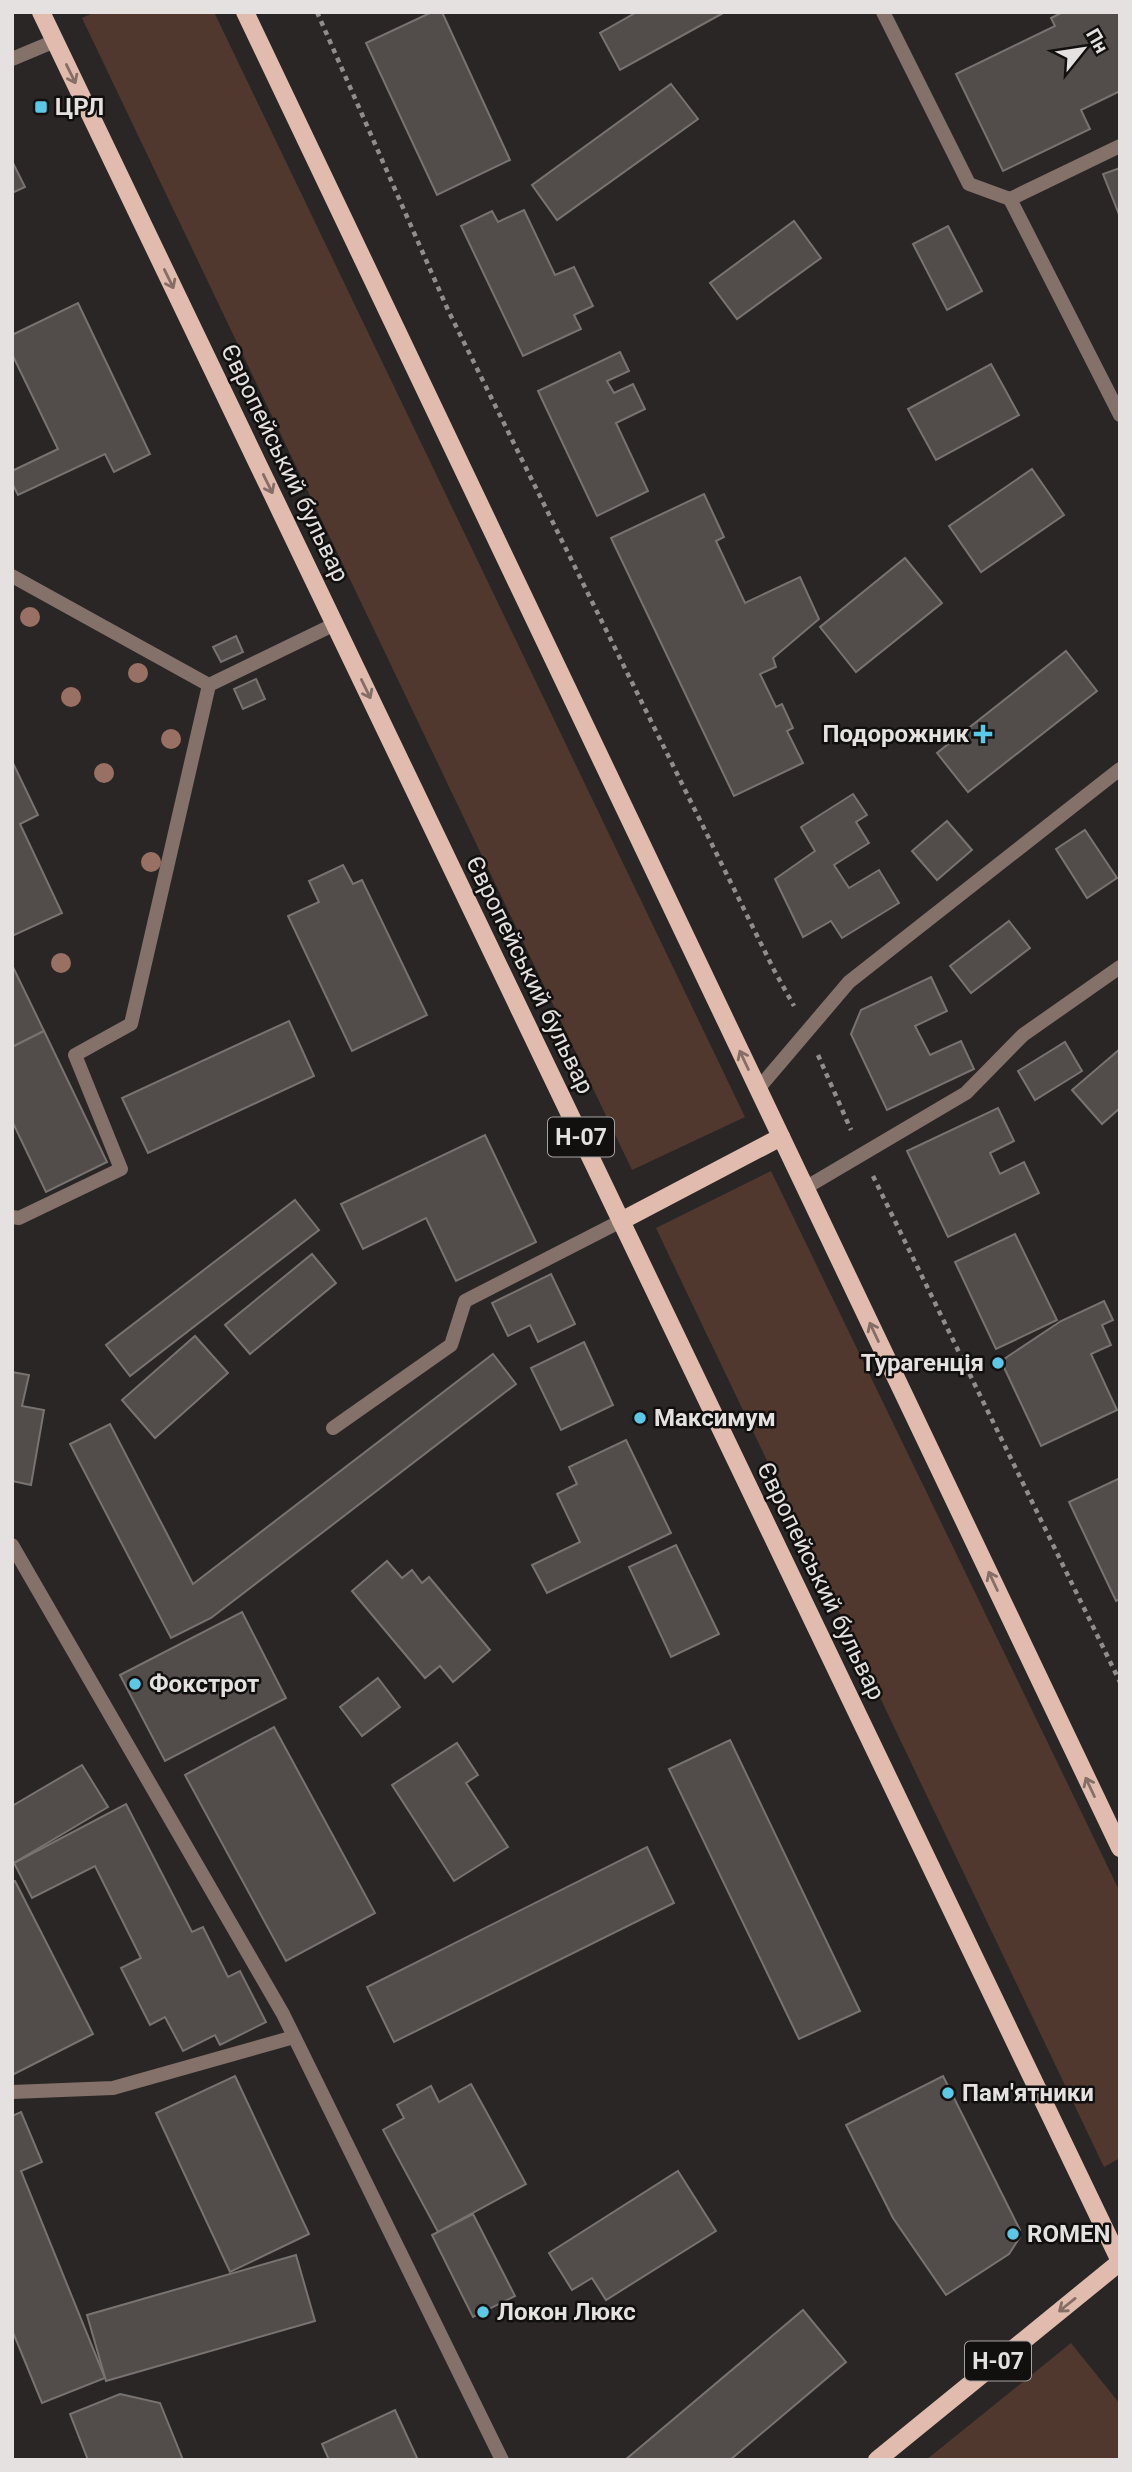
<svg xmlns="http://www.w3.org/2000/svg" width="1132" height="2472" viewBox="0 0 1132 2472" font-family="Roboto,sans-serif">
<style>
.green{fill:#50382f}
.building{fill:#524d4b;stroke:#787371;stroke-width:2}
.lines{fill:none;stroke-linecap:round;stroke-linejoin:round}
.path{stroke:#908d8c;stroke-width:4.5;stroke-dasharray:5 5;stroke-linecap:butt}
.lane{stroke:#83716a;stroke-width:14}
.primary{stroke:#e1bbad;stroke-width:18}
.tree{fill:#997164}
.oneway{stroke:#846e66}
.poi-dot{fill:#5bc8e7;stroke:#12100f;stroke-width:2.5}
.labels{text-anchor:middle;stroke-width:5;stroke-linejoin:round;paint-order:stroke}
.shield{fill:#12100f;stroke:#a5a2a1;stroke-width:2}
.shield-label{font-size:23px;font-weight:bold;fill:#e4e1e0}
.poi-label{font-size:24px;font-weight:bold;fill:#e4e1e0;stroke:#12100f;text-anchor:start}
.street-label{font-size:24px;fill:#e4e1e0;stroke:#12100f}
</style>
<rect width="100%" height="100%" fill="#2a2625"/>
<g class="green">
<polygon points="95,12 214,12 745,1117 632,1170 82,18"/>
<polygon points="771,1171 1120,1892 1120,2158 1104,2167 656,1228"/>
<polygon points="1071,2343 1120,2404 1120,2460 926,2460"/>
</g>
<g class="building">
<polygon points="432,12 442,12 510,160 437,195 366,43"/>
<polygon points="637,12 725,12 620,70 600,33"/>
<polygon points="1063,12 1120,12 1120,91 1081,110 1090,129 1003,171 956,74 1055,26 1051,18"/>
<polygon points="671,84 698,119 557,220 532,185"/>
<polygon points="12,161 25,187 12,193"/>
<polygon points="1120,168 1120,217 1103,174"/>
<polygon points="524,210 555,275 574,267 593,306 574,315 581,329 523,356 461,226 492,211 498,222"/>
<polygon points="794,221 821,258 737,319 710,283"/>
<polygon points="948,226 982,291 947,310 913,244"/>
<polygon points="78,303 150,454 114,472 105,454 18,495 12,483 12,471 58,449 12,354 12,335"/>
<polygon points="620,352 629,371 607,381 614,393 633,384 645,409 616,423 648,491 597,516 538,391"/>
<polygon points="991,364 1019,415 936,460 908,409"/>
<polygon points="1032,469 1064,515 981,572 949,526"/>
<polygon points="704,494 724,537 716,541 745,603 800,577 819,619 773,658 776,667 760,674 776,707 782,704 793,728 787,731 803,763 734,796 611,538"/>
<polygon points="905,558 942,603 856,672 820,627"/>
<polygon points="236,636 243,652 221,662 213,647"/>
<polygon points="1066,651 1097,691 968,792 937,753"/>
<polygon points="256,679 265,699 243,709 234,689"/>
<polygon points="12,761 38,815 20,824 62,913 12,936"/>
<polygon points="853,794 867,815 856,822 869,843 834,865 849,888 879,870 899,903 842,938 831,921 803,937 775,879 815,851 801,827"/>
<polygon points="947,821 972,850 937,880 912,851"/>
<polygon points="1085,830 1117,878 1087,898 1056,849"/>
<polygon points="343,865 353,884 362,880 427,1015 352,1051 288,916 319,902 309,881"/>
<polygon points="1009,921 1030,948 971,993 950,966"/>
<polygon points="12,965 44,1031 12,1047"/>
<polygon points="931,977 947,1011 915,1026 930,1055 961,1041 974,1069 887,1110 851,1034 861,1010"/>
<polygon points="289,1021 314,1076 148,1153 122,1098"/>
<polygon points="44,1031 107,1162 46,1192 12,1121 12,1047"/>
<polygon points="1065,1042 1082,1071 1035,1100 1018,1071"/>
<polygon points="1120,1049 1120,1108 1102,1124 1072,1090"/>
<polygon points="998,1108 1014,1141 990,1153 1000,1174 1024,1162 1039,1193 948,1237 907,1151"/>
<polygon points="485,1135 536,1242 456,1281 426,1218 363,1249 341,1204"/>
<polygon points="295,1200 319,1230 130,1376 106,1345"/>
<polygon points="1015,1234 1057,1320 996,1349 955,1262"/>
<polygon points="312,1254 336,1283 250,1354 225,1325"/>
<polygon points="551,1274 575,1324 538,1342 530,1325 508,1336 492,1303"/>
<polygon points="1104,1301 1113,1320 1102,1325 1111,1345 1091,1354 1117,1410 1041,1446 1001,1361 1061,1321"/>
<polygon points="195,1336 228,1373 155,1438 122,1400"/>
<polygon points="584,1342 613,1405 561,1430 531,1368"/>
<polygon points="493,1354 516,1384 211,1618 171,1638 70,1444 110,1424 193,1584"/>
<polygon points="12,1372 29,1375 22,1406 44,1410 31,1485 12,1481"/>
<polygon points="626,1440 671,1533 547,1593 532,1565 580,1542 557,1494 577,1484 569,1467"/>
<polygon points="1120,1478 1120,1599 1116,1601 1069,1502"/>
<polygon points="676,1545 719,1634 671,1657 629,1567"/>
<polygon points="387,1561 402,1578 412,1570 422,1583 429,1577 490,1650 453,1682 440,1666 425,1678 352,1591"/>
<polygon points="242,1612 286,1698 165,1761 120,1675"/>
<polygon points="378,1678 400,1707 362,1736 340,1707"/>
<polygon points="274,1727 375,1913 286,1961 185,1775"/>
<polygon points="730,1740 860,2011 799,2039 669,1769"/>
<polygon points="457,1743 478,1775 466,1783 508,1847 454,1881 392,1785"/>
<polygon points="82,1765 108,1807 12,1864 12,1806"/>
<polygon points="126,1804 192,1932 203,1927 228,1977 240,1971 266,2022 220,2045 215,2035 183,2051 165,2017 150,2025 121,1968 141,1958 95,1866 32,1898 14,1863"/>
<polygon points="647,1847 674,1903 394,2042 367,1987"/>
<polygon points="15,1881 93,2034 12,2075 12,1882"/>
<polygon points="235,2076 309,2234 230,2272 156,2113"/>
<polygon points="943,2076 1020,2230 1020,2237 1009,2254 946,2295 893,2218 846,2125"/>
<polygon points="471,2084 526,2184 438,2232 383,2130 404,2118 397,2105 431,2086 439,2102"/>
<polygon points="21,2112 42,2162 21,2171 105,2378 42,2403 12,2330 12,2116"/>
<polygon points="678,2171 716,2231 606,2300 592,2278 572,2290 549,2253"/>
<polygon points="473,2214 515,2296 473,2317 432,2235"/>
<polygon points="296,2255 315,2321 106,2381 87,2315"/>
<polygon points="803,2310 846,2362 730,2460 625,2460"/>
<polygon points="120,2394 160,2403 183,2460 88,2460 70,2414"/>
<polygon points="395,2410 418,2460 329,2460 322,2444"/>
</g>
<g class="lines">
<g class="path">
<polyline points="317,12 448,310 774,970 794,1006"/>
<polyline points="818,1055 851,1130"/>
<polyline points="873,1176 1120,1682"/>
</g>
<g class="lane">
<polyline points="883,12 969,184 1010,199"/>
<polyline points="12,59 55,41"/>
<polyline points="1120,146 1010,199 1120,415"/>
<polyline points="12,576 209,685"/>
<polyline points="209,685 335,624"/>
<polyline points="758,1089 849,982 1120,769"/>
<polyline points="805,1188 966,1093 1023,1035 1120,967"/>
<polyline points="12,1217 19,1218 121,1169 75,1055 131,1024 209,685"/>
<polyline points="333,1428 451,1345 465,1301 621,1221"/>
<polyline points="12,1545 283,2014 502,2460"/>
<polyline points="12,2092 113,2088 294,2037"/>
</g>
<g class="primary">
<polyline points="41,12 1120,2261"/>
<polyline points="245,12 1120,1848"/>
<polyline points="621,1221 781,1137"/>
<polyline points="877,2460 1120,2262"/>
</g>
</g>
<g class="tree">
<circle cx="30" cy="617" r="10"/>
<circle cx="138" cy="673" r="10"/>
<circle cx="71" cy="697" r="10"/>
<circle cx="171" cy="739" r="10"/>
<circle cx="104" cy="773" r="10"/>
<circle cx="151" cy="862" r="10"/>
<circle cx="61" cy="963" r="10"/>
</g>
<defs><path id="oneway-shaft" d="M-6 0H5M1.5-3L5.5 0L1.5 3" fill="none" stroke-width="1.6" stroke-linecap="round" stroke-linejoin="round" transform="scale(1.75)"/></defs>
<g class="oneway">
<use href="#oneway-shaft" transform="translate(71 74) rotate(64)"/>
<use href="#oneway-shaft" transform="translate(169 279) rotate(64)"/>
<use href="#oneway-shaft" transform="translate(268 484) rotate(64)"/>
<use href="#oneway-shaft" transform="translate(366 689) rotate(64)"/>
<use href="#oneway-shaft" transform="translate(744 1060) rotate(-115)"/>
<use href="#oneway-shaft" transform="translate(874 1332) rotate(-115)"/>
<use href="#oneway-shaft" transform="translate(993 1581) rotate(-115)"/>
<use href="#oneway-shaft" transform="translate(1090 1787) rotate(-115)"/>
<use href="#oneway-shaft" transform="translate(1067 2305) rotate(141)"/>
</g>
<g class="poi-dot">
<rect x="34" y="100" width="14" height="14" rx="3.5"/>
<path d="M979.5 723.5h7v7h7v7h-7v7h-7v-7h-7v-7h7z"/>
<circle cx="998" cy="1363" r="7"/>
<circle cx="640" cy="1418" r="7"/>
<circle cx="135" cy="1684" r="7"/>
<circle cx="948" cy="2093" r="7"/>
<circle cx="1013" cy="2234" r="7"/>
<circle cx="483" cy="2312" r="7"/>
</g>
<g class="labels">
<g class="shield">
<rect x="548" y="1117.5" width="66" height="39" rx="5"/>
<rect x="965" y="2341.5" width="66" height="39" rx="5"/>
</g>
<g class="shield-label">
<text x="581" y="1145">Н-07</text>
<text x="998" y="2369">Н-07</text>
</g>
<g class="poi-label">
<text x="55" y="115">ЦРЛ</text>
<text x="969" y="742" text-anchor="end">Подорожник</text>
<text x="984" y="1371" text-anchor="end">Турагенція</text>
<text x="654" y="1426">Максимум</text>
<text x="149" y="1692">Фокстрот</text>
<text x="962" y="2101">Пам'ятники</text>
<text x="1027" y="2242">ROMEN</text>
<text x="497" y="2320">Локон Люкс</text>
</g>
<g class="street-label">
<text transform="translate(285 463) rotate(64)" y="8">Європейський бульвар</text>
<text transform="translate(530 975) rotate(64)" y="8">Європейський бульвар</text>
<text transform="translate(821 1581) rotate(64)" y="8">Європейський бульвар</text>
</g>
</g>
<rect width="1132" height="2472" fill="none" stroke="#e4e1e0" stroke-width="28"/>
<g transform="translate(1083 49) rotate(60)" stroke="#12100f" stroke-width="5" paint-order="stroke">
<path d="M0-5L12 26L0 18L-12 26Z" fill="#e4e1e0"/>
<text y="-10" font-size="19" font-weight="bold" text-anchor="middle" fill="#e4e1e0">Пн</text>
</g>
</svg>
